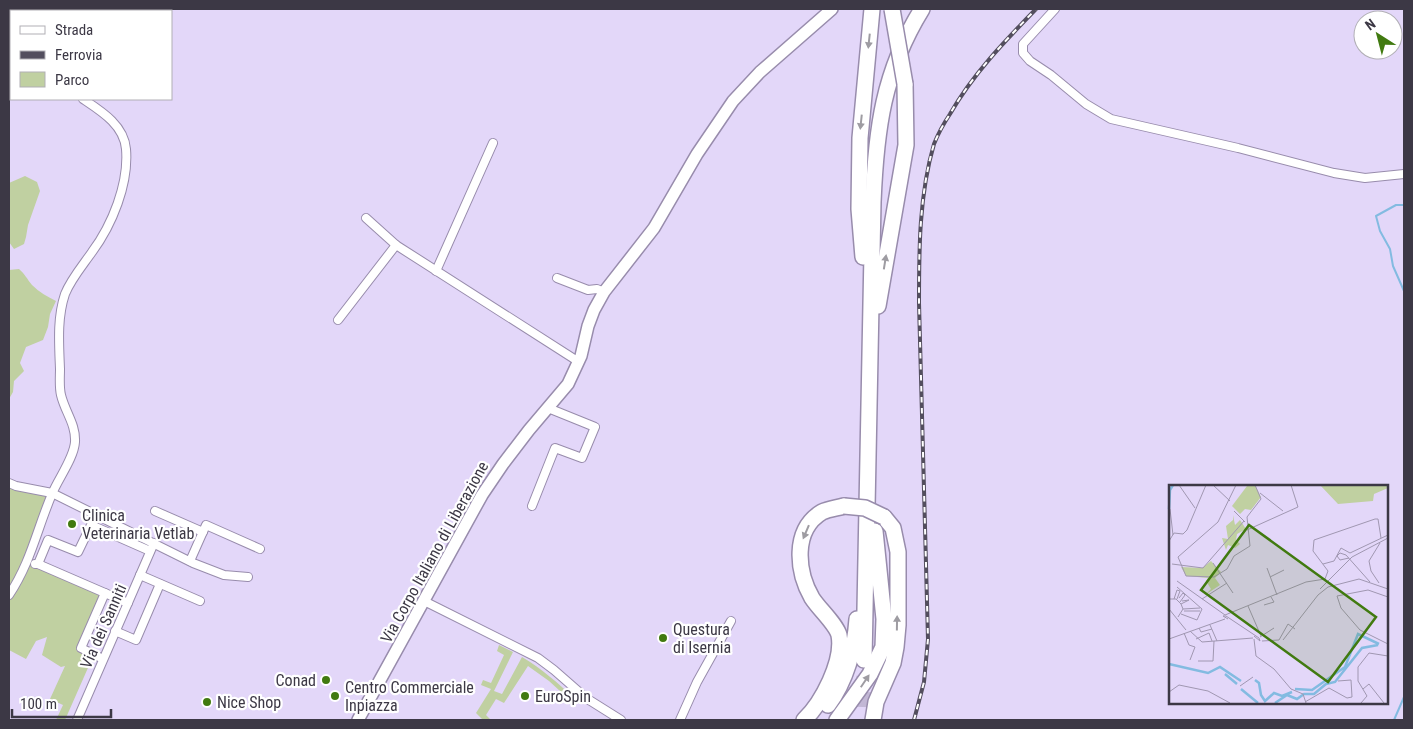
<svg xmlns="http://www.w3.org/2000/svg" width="1413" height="729" viewBox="0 0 1413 729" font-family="'Roboto Condensed',sans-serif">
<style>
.green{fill:#c0d0a1}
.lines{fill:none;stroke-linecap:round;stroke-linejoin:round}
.stream{stroke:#83bbe1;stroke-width:2}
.highway-tunnel{stroke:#c2b7d5;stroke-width:15;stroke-dasharray:15 8;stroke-linecap:butt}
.street-casing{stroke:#988cac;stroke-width:10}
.secondary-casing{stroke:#988cac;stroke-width:14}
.highway-casing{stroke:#988cac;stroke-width:18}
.street{stroke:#fff;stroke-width:8}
.secondary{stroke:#fff;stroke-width:11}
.highway{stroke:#fff;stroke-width:15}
.rail-casing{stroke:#534e5e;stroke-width:4}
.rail{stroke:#fff;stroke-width:2;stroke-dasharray:5.5;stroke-linecap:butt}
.highway-bridge-casing{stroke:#988cac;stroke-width:18;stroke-linecap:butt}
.highway-bridge{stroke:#fff;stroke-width:15}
.oneway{fill:#9e9ca2}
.poi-dot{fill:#417a10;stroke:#fff;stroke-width:2}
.labels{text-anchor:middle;stroke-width:4.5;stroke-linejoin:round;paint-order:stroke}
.poi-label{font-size:16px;fill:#3c3845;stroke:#fff;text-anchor:start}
.street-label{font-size:16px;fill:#3c3845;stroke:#fff}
.inset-river{fill:none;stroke:#83bbe1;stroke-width:2.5}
.inset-road{fill:none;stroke:#a097b1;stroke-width:1}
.view{fill:#417a10;fill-opacity:0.15;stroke:#417a10;stroke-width:2.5}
.inset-edge{fill:none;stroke:#3c3845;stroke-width:2.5}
</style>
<rect width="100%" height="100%" fill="#e3d7f9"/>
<g class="green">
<polygon points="25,176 37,182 40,191 28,225 26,237 24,244 14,249 9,242 9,183"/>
<path d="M19 269C25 274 27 279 32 285 39 292 48 297 56 301L50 314 48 327 43 340 26 347 20 363 24 371 14 381 13 392 9 399V270Z"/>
<polygon points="9,483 52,493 26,566 38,564 105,593 81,648 85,658 91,661 65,720 56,720 63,705 50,699 65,666 61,667 42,655 47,637 36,641 26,659 9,650"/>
<path d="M499 645 513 652 494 691 502 694 522 657C542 669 558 683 574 698L572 702 549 681 528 666 504 703 496 699 486 715 491 720H483L476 713 491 689 481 685 483 680 491 683 504 655 497 651Z"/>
</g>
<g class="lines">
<g class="stream">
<polyline points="1404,205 1396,205 1376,216 1380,231 1390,249 1393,266 1404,291"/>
<polyline points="1394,720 1404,697"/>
</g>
<polyline class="highway-tunnel" points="863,707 864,676"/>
<g class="street-casing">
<g id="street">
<polyline points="1055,9 1023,44 1023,53 1030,61 1051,75 1086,104 1111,119 1238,148 1334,173 1365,178 1404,174"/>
<polyline points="36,11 37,9"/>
<polyline points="9,39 11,41"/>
<polyline points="366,218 396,245 579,362"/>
<polyline points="436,271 493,143"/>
<polyline points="557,278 588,290 597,289 604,292"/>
<polyline points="338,320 396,245"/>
<polyline points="9,483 16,486 52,493 193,563 224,575 248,577"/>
<polyline points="532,506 555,448 582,458 595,427 548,408"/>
<polyline points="155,511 203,532"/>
<polyline points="190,561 206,525 260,549"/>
<polyline points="35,564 38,564 128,603"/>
<polyline points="38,564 48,540 78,552 91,525 150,551"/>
<polyline points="140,575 200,601"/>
<path d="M9 595C31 562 37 529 52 494 58 479 74 458 75 442 76 424 65 412 61 395 59 387 60 377 60 369 59 343 57 318 65 294 71 279 83 265 92 252 112 225 129 184 126 149 124 125 101 111 83 99"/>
<polyline points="424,601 538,658 554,670 586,698 621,720"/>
<polyline points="115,631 136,640 160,584"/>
<polyline points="103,659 81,648 105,593"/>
<polyline points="77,720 154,543"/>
<polyline points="680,720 697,682 731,621"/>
</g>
</g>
<g class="secondary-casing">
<polyline id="secondary" points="358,720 482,495 503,464 529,430 568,384 581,356 588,326 594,310 604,292 654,228 697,154 733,101 760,72 832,9"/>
</g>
<g class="highway-casing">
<g id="highway">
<polyline points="863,257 859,209 860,138 872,9"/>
<polyline points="878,306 906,145 905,84"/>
<path d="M864 660 873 202C876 130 883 72 922 9"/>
<path d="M828 705C846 681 855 648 857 619"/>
<path d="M804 720C822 703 844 661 839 635 836 624 819 609 812 598 797 572 792 530 822 512 828 509 837 508 844 506"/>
<polyline points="837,720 870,674 883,647 884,619 875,531"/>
<polyline points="873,720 876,702 893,663 896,647 898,625 898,552 893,528 884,517"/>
</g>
</g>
<use href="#street" class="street"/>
<use href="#secondary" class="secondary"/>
<use href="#highway" class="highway"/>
<g class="rail-casing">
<path id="rail" d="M914 720 924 682 928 639 919 303C919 250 919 195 934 144 938 134 944 123 950 114 973 74 1004 42 1036 9"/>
</g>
<use href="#rail" class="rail"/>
<g class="highway-bridge-casing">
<g id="highway-bridge">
<polyline points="892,9 905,84"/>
<polyline points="844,506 865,508 884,517"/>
</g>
</g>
<use href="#highway-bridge" class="highway-bridge"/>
</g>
<defs><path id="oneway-solid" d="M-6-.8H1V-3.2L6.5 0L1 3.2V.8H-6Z" transform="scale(1.25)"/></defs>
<g class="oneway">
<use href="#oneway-solid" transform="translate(869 41) rotate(96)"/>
<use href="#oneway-solid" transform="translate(861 122) rotate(96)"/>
<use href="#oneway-solid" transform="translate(885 262) rotate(-81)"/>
<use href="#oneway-solid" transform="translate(806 532) rotate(113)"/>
<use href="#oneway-solid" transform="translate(897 623) rotate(-89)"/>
<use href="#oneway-solid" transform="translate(865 681) rotate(-56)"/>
</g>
<g class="poi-dot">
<circle cx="72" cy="524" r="5"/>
<circle cx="663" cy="638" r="5"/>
<circle cx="326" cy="680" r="5"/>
<circle cx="335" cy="696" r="5"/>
<circle cx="525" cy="696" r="5"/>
<circle cx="207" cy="702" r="5"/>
</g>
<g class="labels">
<g class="poi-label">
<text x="82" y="521">Clinica<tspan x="82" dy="18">Veterinaria Vetlab</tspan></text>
<text x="673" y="635">Questura<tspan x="673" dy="18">di Isernia</tspan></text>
<text x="316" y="686" text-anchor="end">Conad</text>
<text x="345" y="693">Centro Commerciale<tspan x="345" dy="18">Inpiazza</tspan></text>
<text x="535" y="702">EuroSpin</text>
<text x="217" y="708">Nice Shop</text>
</g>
<g class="street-label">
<text transform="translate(434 552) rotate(-61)" y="6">Via Corpo Italiano di Liberazione</text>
<text transform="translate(103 626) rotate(-66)" y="6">Via dei Sanniti</text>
</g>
</g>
<g transform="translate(1169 485)">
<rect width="219" height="219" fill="#e3d7f9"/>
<path d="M86 0 92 12 82 25 76 24 71 29 63 21 78 1ZM151 0H219V3L205 9 204 16 169 19ZM64 30 66 40 71 35 77 44 68 49 67 55 71 59 66 63 59 60 57 65 53 53 59 54 57 41 64 35ZM42 76 52 87 46 93 51 100 36 110 42 104 37 96 39 93 17 91 12 82 33 83Z" fill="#c0d0a1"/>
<path class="inset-river" d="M0 24 1 5 4 0M0 179 39 188 51 182 72 196M56 189 68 199M86 195 90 198 92 210 96 216 105 208 113 211 123 207M72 204 89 218M126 204 143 205 176 182 189 149 210 159M106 218 118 210 128 214 135 209H145L157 199 166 197 193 163 209 160"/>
<path class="inset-road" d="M10 0 26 23M44 0 61 16M67 0 49 37 9 72 17 91 45 92 58 84 65 71 81 61 78 32 92 14 86 0M91 8 114 26M1 24 4 50M65 26 76 37M206 34H209L212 53M78 45 129 22 122 0M0 56 5 48 14 49 18 45 37 0M180 73 171 75 168 71 171 68 177 70 201 97M44 78 64 108M3 79 34 83 75 36M154 79 165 76 172 63 181 68 219 50M98 83 108 110M101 92 115 85M8 96 56 130M210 98 202 86 200 76 211 58M8 102 33 124 28 135 12 129M151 104 183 72 219 53M219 112 199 105 168 111 172 123 191 145 219 159M10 113 14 108 16 110 11 117M0 114H7L12 119 14 124 9 132M5 114 8 105 11 106 8 114M33 114 58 98M12 119 20 115 13 116M95 120 105 117 102 112M79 121 92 151M0 124 17 145M14 124 31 123M15 126H31M56 130 137 97 156 94 159 86 144 66 145 55 206 34M59 134 54 131H57L90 153 91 156 85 151M41 140 48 156M30 143 32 147 43 144M21 146 33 157 84 153M15 148 20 160 26 162 21 175M91 152 105 143M0 154 56 134M27 154 40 148 43 156M85 154 87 171 105 184 122 204 134 209 137 218M114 155 149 110 159 102 190 94 219 104M93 156 110 155 119 139 126 144M29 176H44L45 156M71 201 84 192M194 204 200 199 215 218M0 207 10 200 39 206 61 218M136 217 160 203 178 213 183 212 182 195 169 196M192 218 198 211 189 196V182L200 168 219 171"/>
<path class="view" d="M80 40 207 132 159 197 32 105Z"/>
<rect width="219" height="219" class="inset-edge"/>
</g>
<rect width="1413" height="729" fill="none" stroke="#3c3845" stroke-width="20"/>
<rect x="10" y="10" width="162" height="90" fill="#ffffff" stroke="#b1afb5"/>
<rect x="20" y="26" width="25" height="8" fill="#ffffff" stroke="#b1afb5"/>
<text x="55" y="35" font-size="15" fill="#3c3845">Strada</text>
<rect x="20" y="51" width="25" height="8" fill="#534e5e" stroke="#b1afb5"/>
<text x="55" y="60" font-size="15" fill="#3c3845">Ferrovia</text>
<rect x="20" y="72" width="25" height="15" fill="#c0d0a1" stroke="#b1afb5"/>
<text x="55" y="85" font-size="15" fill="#3c3845">Parco</text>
<g transform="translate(1378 35) rotate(324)"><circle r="24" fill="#ffffff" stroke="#b1afb5"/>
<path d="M0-4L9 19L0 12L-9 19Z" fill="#417a10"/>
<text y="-8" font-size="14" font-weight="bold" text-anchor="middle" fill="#3c3845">N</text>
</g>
<path d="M12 709v8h99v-8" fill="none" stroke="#3c3845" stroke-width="2.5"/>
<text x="20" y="709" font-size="15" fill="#3c3845" stroke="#ffffff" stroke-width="4" paint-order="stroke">100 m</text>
</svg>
